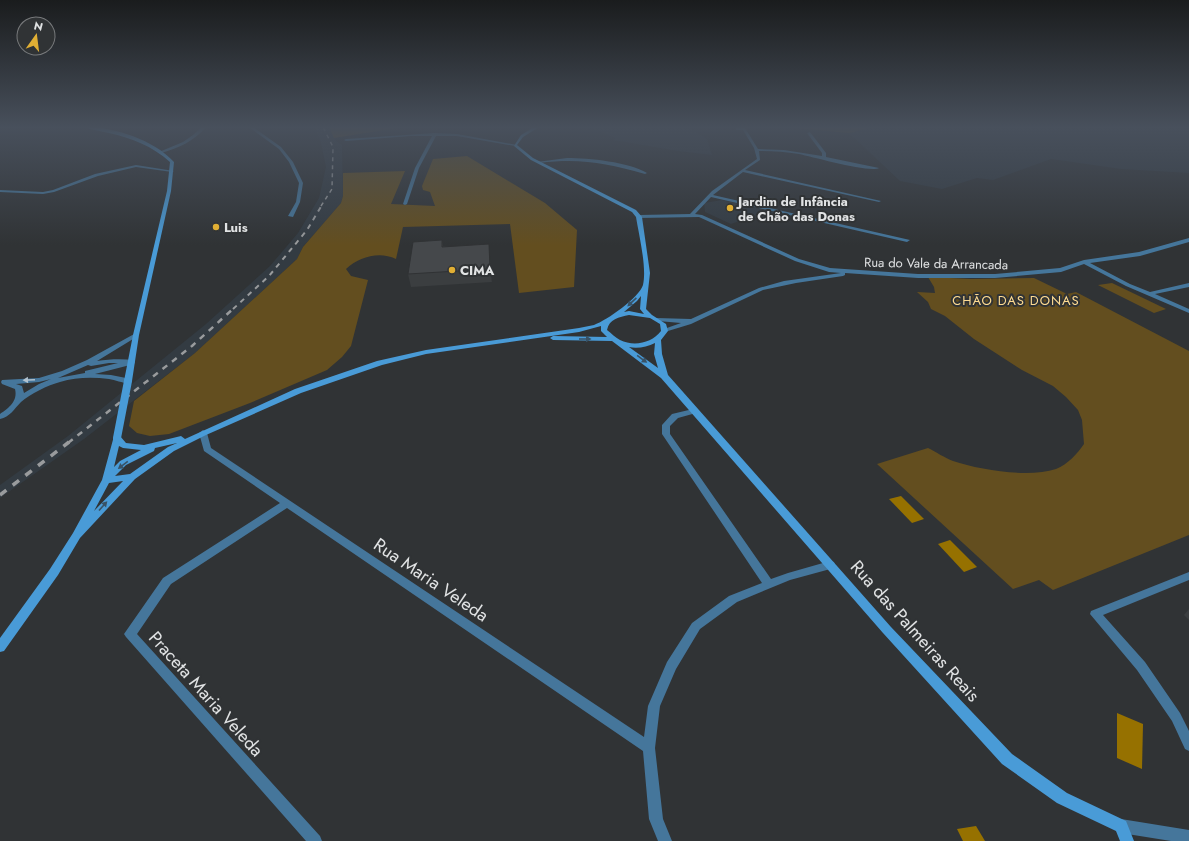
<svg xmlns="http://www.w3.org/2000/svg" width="1189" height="841" viewBox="0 0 1189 841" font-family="Jost,sans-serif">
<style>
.built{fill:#333b42}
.green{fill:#634e1f}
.water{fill:#967100}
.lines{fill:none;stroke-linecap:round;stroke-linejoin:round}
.street{fill:#45769b;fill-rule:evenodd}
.secondary{fill:#499bd7;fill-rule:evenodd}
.rail-far3{stroke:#999b9d;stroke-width:1.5;stroke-dasharray:4 4;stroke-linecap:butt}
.rail-far2{stroke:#999b9d;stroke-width:2;stroke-dasharray:5 5;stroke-linecap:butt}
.rail-far1{stroke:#999b9d;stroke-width:2.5;stroke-dasharray:6 6;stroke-linecap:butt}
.rail{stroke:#999b9d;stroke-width:3.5;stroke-dasharray:8 8;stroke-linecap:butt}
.secondary-bridge{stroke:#499bd7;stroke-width:8}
.wall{fill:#3b3e40}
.shaded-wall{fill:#303234}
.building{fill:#45484b;stroke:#303234}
.oneway{fill:#385266}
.oneway2{fill:#b2c2ce}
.poi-dot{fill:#e1af34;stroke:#303335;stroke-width:1.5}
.labels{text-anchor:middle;stroke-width:4;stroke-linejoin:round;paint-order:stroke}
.far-poi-label{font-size:13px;font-weight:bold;fill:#e1e3e4;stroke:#303335;text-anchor:start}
.far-street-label{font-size:13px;fill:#e1e3e4;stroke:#303335}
.far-neighbourhood-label{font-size:13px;letter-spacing:1px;fill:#fedb91;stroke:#303335}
.near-street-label{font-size:18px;fill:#e1e3e4;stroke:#303335}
</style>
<rect width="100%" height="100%" fill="#303335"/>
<g class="built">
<polygon points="315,127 329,127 336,141 342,145 343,196 341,203 303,247 297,259 195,353 84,439 0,498 0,485 68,436 206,324 270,266 298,233 319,198 326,167 321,143"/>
<polygon points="590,127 673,127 691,129 707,139 712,155 678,151 613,140 615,138"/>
<polygon points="874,127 1189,127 1189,173 1121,169 1051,159 993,180 977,178 942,189 900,181 849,133"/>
<polygon points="722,200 778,213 768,222 751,217 731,224 705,212 704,203"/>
</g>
<g class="green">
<polygon points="329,127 403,127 334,138"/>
<polygon points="785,127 874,127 849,133"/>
<path d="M467 156 545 203 577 230 574 287 519 293 510 224 403 227 396 259C379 251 359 257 346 269L351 276 368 280 351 346 342 357 327 370 250 403 169 434 150 436 137 433 129 426 134 401 195 353 297 259 303 247 341 203 343 196V173L405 171 391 204 435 206 430 192 423 190 422 186 433 159Z"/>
<path d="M928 277 971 279 1034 278 1067 294 1076 292 1189 351V535L1053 590 1039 580 1013 589 877 464 928 448C936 452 945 458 953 461 980 470 1029 478 1056 469 1068 464 1077 454 1084 444L1082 420 1078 410 1066 397 1053 386 1022 370 974 339 945 316 931 309 928 302 917 292 935 293 934 287Z"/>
<polygon points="1112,283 1166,309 1154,313 1098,285"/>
</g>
<g class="water">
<polygon points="901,496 924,519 912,523 889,499"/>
<polygon points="950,540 977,567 964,572 938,544"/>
<polygon points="1117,713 1143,724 1142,769 1117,758"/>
<polygon points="976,826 985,841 963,841 957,829"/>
</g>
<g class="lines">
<g class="street">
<path d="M202 127H206C194 141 179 148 161 153L159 152 183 142 193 135Z"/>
<polygon points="249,127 253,127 281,147 293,162 303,183 300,202 293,217 288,216 296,202 299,183 289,162 279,149"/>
<path d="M736 128H745L758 149 784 150 822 156V153L807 133 810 132 826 153V157L879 168C870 173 813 157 799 154 786 152 772 151 759 151L760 160 745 170 881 201 879 202 743 172 713 195 910 240 907 242 711 197 695 214 702 215 799 259 830 268 918 274H995L1060 268 1084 260 1139 252 1189 238V242L1140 256 1090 263 1130 284 1150 292 1189 283V287L1155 294 1189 309V313L1126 286 1084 264 1061 272 995 278H918L845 273V275L843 276 796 283 763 290 691 324 668 331H664V329L681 323 658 321 656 320V318L691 319 759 288 784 281 841 273 829 272 795 261 699 217 637 218V216L639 215 690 214 712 191 757 159 754 148 743 130H736Z"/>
<polygon points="435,133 457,134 517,145 515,146 457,136 436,136 419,168 407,204 405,205 403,204 415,168 432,136 411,136 346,141 344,140 346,139"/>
<path d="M567 158C589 158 629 162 647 173L645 174C605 163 581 158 539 163L537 162Z"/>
<polygon points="136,165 174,171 172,172 136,167 98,176 54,192 43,194 0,192 0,190 43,192 53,190 95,174"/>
<path d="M136 333 138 334V336L97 361C110 359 122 359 134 360L135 362 134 364 95 374 111 375 131 379 132 381 131 383C124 384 116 380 109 379 93 377 76 377 60 382 48 385 30 394 21 402 14 409 10 417 0 419V414C9 408 18 401 15 389L2 384 1 382 2 380 39 378 62 371 87 360ZM109 363H118L85 371V373L58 378 88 365 91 366ZM51 379 39 384 24 393 22 386 16 384 39 382Z"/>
<polygon points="693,409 696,409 697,411 696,413 678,418 670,426 670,434 771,579 788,573 830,561 834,562 835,565 834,568 790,580 737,602 700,629 676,669 660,706 655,748 663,819 672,841 658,841 649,819 643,751 287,508 171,584 137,634 320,836 322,841 306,841 126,637 124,634 163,578 280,503 204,451 199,433 203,430 207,433 211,448 644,737 648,706 667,662 692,623 729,596 762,583 662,434 662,425 672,414"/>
<polygon points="1189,572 1189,580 1103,615 1145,662 1180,713 1189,731 1189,751 1185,749 1172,721 1137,670 1090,614 1091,611"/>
<polygon points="1121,819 1189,830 1189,841 1171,841 1121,833 1116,831 1114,826 1116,821"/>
</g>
<g class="secondary">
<path d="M85 127C115 127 154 140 174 162L171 191 139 335 132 381 128 383 124 381 133 335 167 191 170 162C152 146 132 138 109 133 101 131 92 130 85 127Z"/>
<path d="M534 127H539L523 137 517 145 533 158 636 210 642 217 650 273 646 309 652 315 666 324 668 331 661 340 662 354 668 375 891 627 1012 754 1067 793 1126 821 1134 841H1120L1116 831 1057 803 1002 764 883 633 661 378 612 341 553 340 550 338 553 336 607 337 601 331V326L579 332 426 354 382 365 301 393 206 435 174 451 135 479 80 538 58 575 4 651 0 652V638L50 569 73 533 102 480 114 436H120L126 443 144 445 181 436 185 439 295 389 377 361 426 350 579 328C584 327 589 326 594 325 607 320 639 298 643 285 647 268 639 235 636 217L632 212 531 160 514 146 521 135ZM641 296 640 309 644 314 629 311 624 312 637 301ZM629 315 650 318 660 324 661 331C652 343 634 347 620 340 616 338 611 333 607 330 609 319 619 317 629 315ZM655 343 654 354 658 368 629 347C637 349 647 347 655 343ZM177 443 168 447 130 474 115 476 126 465 154 451 155 448ZM119 446 123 448 141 450 120 461 114 467ZM123 481 94 511 109 483Z"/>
</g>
<polyline class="rail-far3" points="321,206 332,189 333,147 323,127"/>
<polyline class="rail-far2" points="233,309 269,276 307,230 322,205"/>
<polyline class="rail-far1" points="68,443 192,346 234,308"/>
<polyline class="rail" points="0,495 69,442"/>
<polyline class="secondary-bridge" points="117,438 128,381"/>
</g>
<g class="wall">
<polygon points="442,240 443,246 490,256 492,282 411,287 408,274"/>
<polygon points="1189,609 1189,620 1184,615"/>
</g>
<polygon class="shaded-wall" points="489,244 490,256 492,282 490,269"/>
<polygon class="building" points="442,240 442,247 489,244 490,269 408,274 413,242"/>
<defs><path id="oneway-solid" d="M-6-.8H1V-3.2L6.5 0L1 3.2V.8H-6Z"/></defs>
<g class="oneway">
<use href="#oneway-solid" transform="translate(632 302) rotate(137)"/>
<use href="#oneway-solid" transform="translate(585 339)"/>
<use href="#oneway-solid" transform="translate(642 359) rotate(36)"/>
<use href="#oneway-solid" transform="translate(123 465) rotate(143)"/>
<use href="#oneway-solid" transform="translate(103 506) rotate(-48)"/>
</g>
<use class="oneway2" href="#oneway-solid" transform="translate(29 380) rotate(177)"/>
<linearGradient id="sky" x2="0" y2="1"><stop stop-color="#1a1c1d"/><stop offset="0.52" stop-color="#48505c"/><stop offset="1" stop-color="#48505c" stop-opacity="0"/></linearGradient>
<rect width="1189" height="245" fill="url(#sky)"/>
<g class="poi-dot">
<circle cx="730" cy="208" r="4"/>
<circle cx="216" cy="227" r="4"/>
<circle cx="452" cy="270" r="4"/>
</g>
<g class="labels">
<g class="far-poi-label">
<text x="738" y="206">Jardim de Infância<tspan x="738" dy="15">de Chão das Donas</tspan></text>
<text x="224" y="232">Luis</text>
<text x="460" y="275">CIMA</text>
</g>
<g class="far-street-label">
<text transform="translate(936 263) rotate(1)" y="5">Rua do Vale da Arrancada</text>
</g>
<g class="far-neighbourhood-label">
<text x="1016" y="305">CHÃO DAS DONAS</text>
</g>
<g class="near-street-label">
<text transform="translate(431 580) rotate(34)" y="6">Rua Maria Veleda</text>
<text transform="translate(915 631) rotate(48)" y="6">Rua das Palmeiras Reais</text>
<text transform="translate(206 694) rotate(48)" y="6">Praceta Maria Veleda</text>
</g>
</g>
<g transform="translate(36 36) rotate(14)"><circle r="19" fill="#303335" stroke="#77797b"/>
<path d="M0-3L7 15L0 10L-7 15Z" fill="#e1af34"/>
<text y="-6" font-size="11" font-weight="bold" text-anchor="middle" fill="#e1e3e4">N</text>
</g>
</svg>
